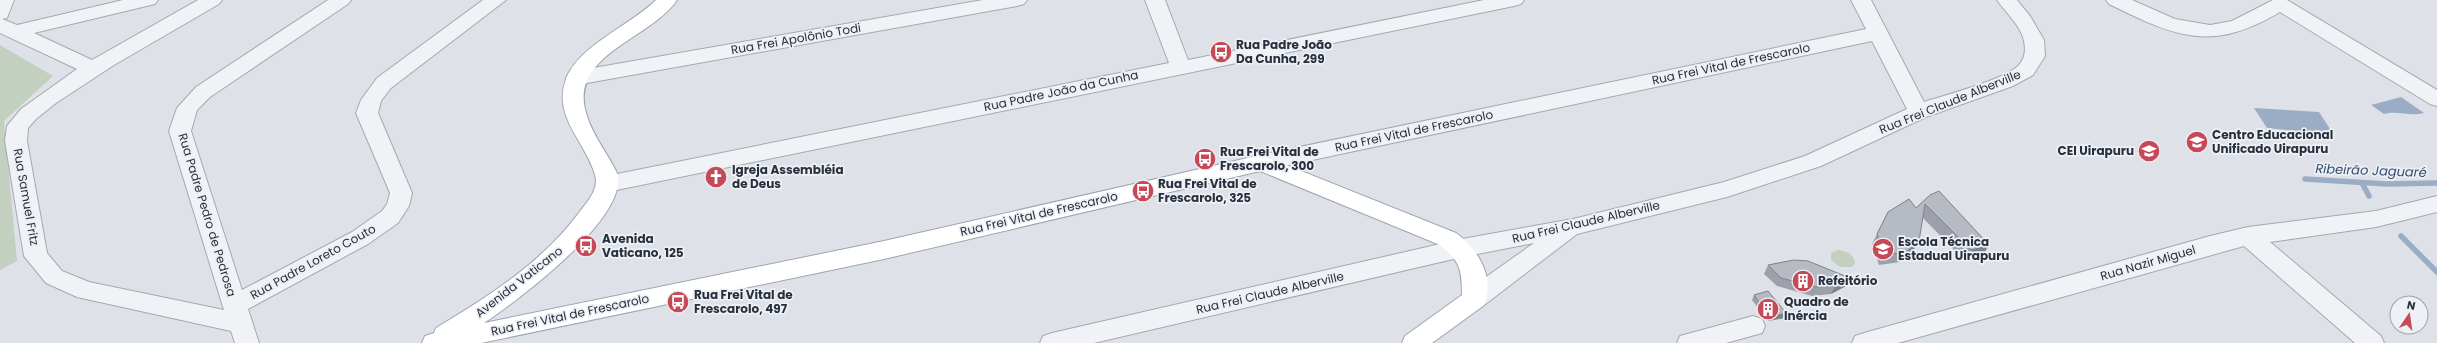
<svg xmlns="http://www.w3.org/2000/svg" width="2437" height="343" viewBox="0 0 2437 343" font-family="Poppins,sans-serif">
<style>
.green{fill:#c3d0c0}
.water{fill:#9badc5}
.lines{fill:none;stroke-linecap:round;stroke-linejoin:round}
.stream{stroke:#9badc5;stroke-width:5.5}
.minor-casing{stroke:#a4a8b1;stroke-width:2}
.major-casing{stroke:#9ea5b2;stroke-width:2}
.minor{fill:#f0f2f5;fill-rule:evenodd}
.major{fill:#fff;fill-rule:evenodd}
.wall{fill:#9da0a8}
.shaded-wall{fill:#7f8288}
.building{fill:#b6bac3;stroke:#7f8288}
.labels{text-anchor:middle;stroke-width:3.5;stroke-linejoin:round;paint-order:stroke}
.street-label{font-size:12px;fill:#282f3d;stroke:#edf0f4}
.poi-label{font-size:12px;font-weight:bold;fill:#282f3d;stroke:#edf0f4;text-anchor:start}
.water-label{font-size:13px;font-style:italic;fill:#354c6e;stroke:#edf0f4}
</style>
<rect width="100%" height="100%" fill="#dee1e7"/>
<g class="green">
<polygon points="0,45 53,76 4,121 17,261 0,270"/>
<path d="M1838 250C1846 251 1854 254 1855 263L1852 267H1840L1831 260V253Z"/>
</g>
<g class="water">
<path d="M2401 97 2424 113C2409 117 2398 110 2384 114L2371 105Z"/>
<polygon points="2254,108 2319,112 2334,135 2267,128"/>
</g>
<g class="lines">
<g class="stream">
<polyline points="2305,179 2387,184 2437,183"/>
<polyline points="2362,183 2369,196"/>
<polyline points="2401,236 2437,272"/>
</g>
<g class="minor-casing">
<g id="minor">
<polygon points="0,0 14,0 7,18 2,19 17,25 123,0 158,0 155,4 34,33 92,60 198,0 222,0 219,4 114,65 56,103 36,119 28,128 27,141 47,253 62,271 89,282 224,310 169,131 177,108 196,87 328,0 351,0 348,4 210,97 197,110 191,131 242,290 352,232 382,211 387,204 390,193 356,113 361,100 377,78 483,0 506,0 391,88 381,101 378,113 412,193 409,206 398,223 368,244 248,309 259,343 235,343 231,331 77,297 46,283 24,256 5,141 7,126 21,109 77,69 0,33"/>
<polygon points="983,0 1027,0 1024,4 1017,6 576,85 569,83 566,78 569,73 576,71"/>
<polygon points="1145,0 1165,0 1188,60 1484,0 1524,0 1521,4 1514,6 607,192 599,190 596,184 599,178 607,176 1169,63"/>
<path d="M1851 0H1871L1924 102C1946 95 2006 79 2019 65 2025 58 2026 50 2024 41 2021 26 2006 13 1997 0H2017L2030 16 2044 40 2045 56 2033 75 2013 86 1926 117 1821 166 1727 197 1577 234 1483 306 1474 308 1465 306 1462 299 1465 292 1534 243 1462 257 1094 343H1040L1043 336 1052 333 1462 239 1573 219 1724 182 1805 156 1907 109 1872 41 1261 171 1253 168 1250 163 1253 158 1261 155 1866 29Z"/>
<path d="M2106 0H2132L2175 19 2210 25 2232 21 2273 0H2287L2437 90V106L2430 104 2280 12C2211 53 2176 37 2109 4Z"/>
<polygon points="2437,196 2437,212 2376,227 2270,242 2381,336 2384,343 2355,343 2244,246 1898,343 1852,343 1855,336 1864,333 2210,236 2248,227 2376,211"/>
<polygon points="1753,316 1762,319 1765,326 1762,333 1726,343 1677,343 1680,336"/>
</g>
</g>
<g class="major-casing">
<path id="major" d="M656 0H677C650 40 566 55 587 116 593 136 608 154 617 173 630 217 517 301 484 323L884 241 1261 155 1456 233C1477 248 1497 279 1483 306L1432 343H1402L1405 336 1462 295C1462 270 1460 261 1440 245L1260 171 884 259 481 343H422L425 336 434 333 436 328C490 296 544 261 581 210 589 200 599 188 595 175 586 142 552 117 566 79 578 46 631 25 656 0Z"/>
</g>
<use href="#minor" class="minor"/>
<use href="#major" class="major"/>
</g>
<g class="wall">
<polygon points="1930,195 1983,255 1965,261 1923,218 1913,251 1900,262 1879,265 1872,244 1888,212 1916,208"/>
<polygon points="1768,265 1850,278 1846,286 1831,294 1812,296 1777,286 1764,274"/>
<polygon points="1754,295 1784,318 1768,321 1752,300"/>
</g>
<g class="shaded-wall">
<polygon points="1919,241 1913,251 1900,262 1906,252"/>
<polygon points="1989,245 1983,255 1965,261 1971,250"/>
<polygon points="1850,278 1846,286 1831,294 1835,286"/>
<polygon points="1786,313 1784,318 1768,321 1770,317"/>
</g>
<g class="building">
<polygon points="1939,191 1989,245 1971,250 1925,204 1919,241 1906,252 1885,255 1877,234 1888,212 1909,199 1916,208 1930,195"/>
<polygon points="1794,260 1808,261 1850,278 1835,286 1816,287 1781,278 1768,265"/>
<polygon points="1768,291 1786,313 1770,317 1754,295"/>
</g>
<defs>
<g id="bus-disc" transform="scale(1.15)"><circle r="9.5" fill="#c54956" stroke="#edf0f4"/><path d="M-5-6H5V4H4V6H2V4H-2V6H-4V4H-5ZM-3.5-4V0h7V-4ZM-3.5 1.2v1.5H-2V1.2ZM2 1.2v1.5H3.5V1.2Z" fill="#fff"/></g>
<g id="school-disc" transform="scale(1.15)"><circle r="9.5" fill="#c54956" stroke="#edf0f4"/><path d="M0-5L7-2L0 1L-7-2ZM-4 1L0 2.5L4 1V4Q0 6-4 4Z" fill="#fff"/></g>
<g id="church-disc" transform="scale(1.15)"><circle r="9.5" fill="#c54956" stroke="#edf0f4"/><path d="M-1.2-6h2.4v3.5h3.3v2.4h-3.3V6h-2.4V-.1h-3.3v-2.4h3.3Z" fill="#fff"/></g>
<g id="university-disc" transform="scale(1.15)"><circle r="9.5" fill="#c54956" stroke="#edf0f4"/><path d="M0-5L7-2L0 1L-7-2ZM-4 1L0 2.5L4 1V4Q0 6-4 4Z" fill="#fff"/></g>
<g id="building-disc" transform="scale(1.15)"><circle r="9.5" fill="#c54956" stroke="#edf0f4"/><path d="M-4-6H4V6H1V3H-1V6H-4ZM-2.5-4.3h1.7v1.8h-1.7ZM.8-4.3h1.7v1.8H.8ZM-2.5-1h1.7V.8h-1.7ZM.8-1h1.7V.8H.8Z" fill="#fff"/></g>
</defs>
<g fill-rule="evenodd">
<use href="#bus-disc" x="1221" y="52"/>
<use href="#school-disc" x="2197" y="142"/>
<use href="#school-disc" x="2149" y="151"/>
<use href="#bus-disc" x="1205" y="159"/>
<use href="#church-disc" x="716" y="177"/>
<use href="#bus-disc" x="1143" y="191"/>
<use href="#bus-disc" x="586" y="246"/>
<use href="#university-disc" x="1883" y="249"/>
<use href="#building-disc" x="1803" y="281"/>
<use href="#bus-disc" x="678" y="302"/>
<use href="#building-disc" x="1768" y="309"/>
</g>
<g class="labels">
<g class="street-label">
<text transform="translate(796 39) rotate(-10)" y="4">Rua Frei Apolônio Todi</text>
<text transform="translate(1731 64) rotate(-12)" y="4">Rua Frei Vital de Frescarolo</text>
<text transform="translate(1061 91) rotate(-12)" y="4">Rua Padre João da Cunha</text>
<text transform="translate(1950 102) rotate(-22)" y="4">Rua Frei Claude Alberville</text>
<text transform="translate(1414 131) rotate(-12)" y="4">Rua Frei Vital de Frescarolo</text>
<text transform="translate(26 197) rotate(80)" y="4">Rua Samuel Fritz</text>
<text transform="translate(1039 214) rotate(-13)" y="4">Rua Frei Vital de Frescarolo</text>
<text transform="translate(207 215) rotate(73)" y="4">Rua Padre Pedro de Pedrosa</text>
<text transform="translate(1586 222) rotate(-13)" y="4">Rua Frei Claude Alberville</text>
<text transform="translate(313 262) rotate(-29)" y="4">Rua Padre Loreto Couto</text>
<text transform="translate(2148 263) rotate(-16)" y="4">Rua Nazir Miguel</text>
<text transform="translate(519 282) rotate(-38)" y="4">Avenida Vaticano</text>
<text transform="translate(1270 293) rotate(-13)" y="4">Rua Frei Claude Alberville</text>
<text transform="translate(570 315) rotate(-12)" y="4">Rua Frei Vital de Frescarolo</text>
</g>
<g class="poi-label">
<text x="1236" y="49">Rua Padre João<tspan x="1236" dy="14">Da Cunha, 299</tspan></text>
<text x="2212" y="139">Centro Educacional<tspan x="2212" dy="14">Unificado Uirapuru</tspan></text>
<text x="2134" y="155" text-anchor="end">CEI Uirapuru</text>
<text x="1220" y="156">Rua Frei Vital de<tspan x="1220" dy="14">Frescarolo, 300</tspan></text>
<text x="732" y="174">Igreja Assembléia<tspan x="732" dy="14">de Deus</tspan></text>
<text x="1158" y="188">Rua Frei Vital de<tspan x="1158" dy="14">Frescarolo, 325</tspan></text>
<text x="602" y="243">Avenida<tspan x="602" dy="14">Vaticano, 125</tspan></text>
<text x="1898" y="246">Escola Técnica<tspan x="1898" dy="14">Estadual Uirapuru</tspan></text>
<text x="1818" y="285">Refeitório</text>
<text x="694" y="299">Rua Frei Vital de<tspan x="694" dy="14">Frescarolo, 497</tspan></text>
<text x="1784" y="306">Quadro de<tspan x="1784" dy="14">Inércia</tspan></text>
</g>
<g class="water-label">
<text transform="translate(2371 170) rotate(2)" y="5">Ribeirão Jaguaré</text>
</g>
</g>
<g transform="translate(2409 315) rotate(13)"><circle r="19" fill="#edf0f4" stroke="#9ea3ab"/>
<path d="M0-3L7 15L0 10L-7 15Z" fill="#c54956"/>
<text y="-6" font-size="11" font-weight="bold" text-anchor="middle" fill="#282f3d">N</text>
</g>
</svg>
